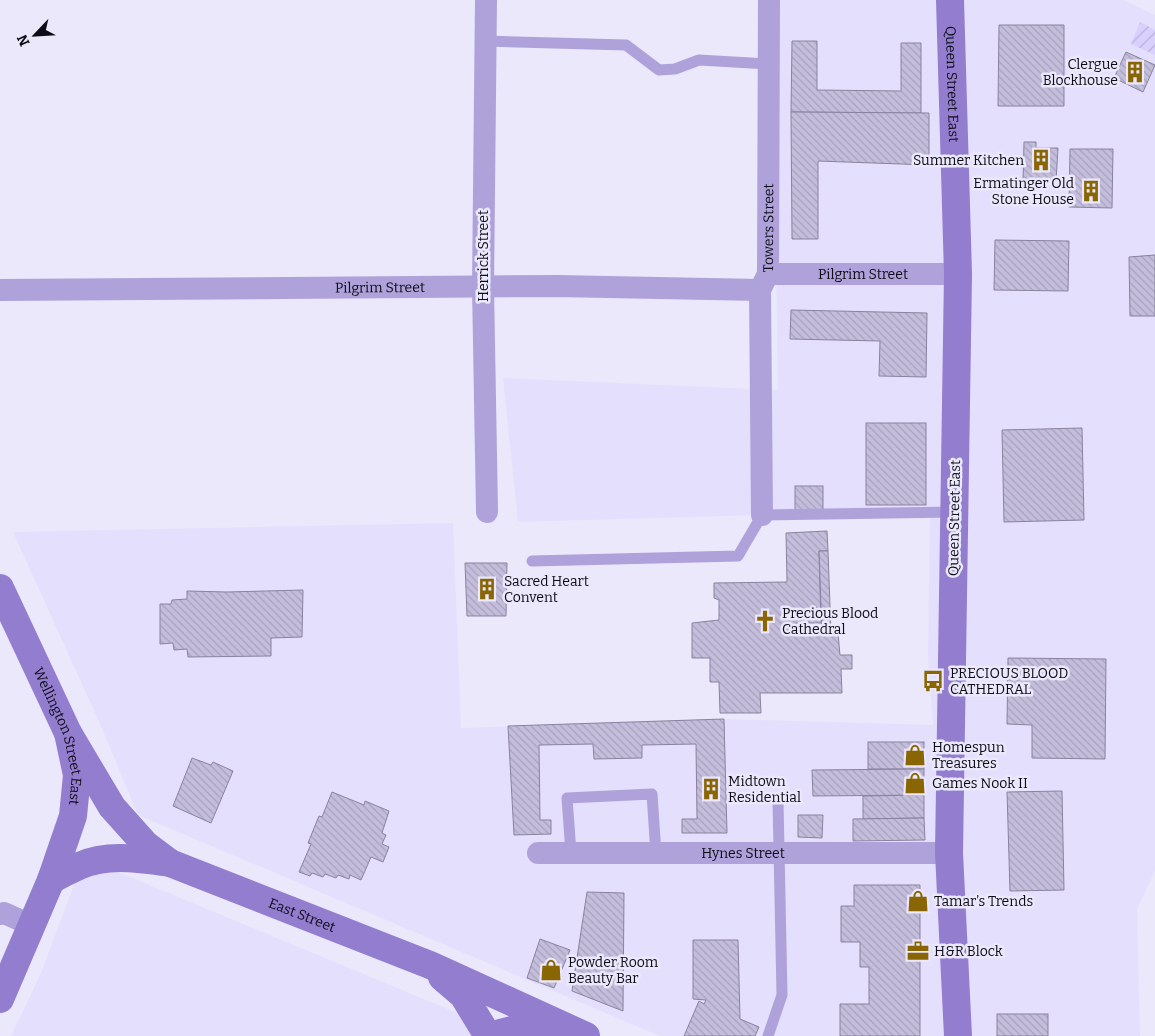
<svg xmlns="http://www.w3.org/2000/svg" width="1155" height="1036" viewBox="0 0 1155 1036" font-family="Bitter,serif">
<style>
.built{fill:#e5dffe}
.garden{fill:url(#garden-furrows)}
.building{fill:url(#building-back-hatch);stroke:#89839f}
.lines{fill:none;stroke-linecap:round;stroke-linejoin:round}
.lane{stroke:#afa2da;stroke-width:11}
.street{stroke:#afa2da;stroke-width:22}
.secondary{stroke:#927dcf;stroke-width:28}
.labels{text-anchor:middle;stroke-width:5;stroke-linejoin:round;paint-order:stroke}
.poi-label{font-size:14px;fill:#0d0b15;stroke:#ebe8fb;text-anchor:start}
.street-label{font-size:14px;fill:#0d0b15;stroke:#ebe8fb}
</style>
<defs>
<pattern id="garden-furrows" width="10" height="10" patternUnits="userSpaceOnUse" patternTransform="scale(1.25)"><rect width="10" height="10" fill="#dad0fe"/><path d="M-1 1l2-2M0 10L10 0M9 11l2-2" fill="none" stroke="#bab1d9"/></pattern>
<pattern id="building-back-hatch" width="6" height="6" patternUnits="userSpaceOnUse" patternTransform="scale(1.25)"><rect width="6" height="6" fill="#c4bedc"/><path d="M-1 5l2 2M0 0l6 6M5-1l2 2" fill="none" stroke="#a7a2bc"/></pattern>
</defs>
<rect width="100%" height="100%" fill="#ebe8fb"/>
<g class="built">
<polygon points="773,0 1123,0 1155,15 1155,871 1137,909 1140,1036 660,1036 138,815 101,726 13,532 453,523 461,728 724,719 933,725 928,658 930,513 762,515 518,522 503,378 778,390"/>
<polygon points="84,858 513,1036 11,1036 41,973"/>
</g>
<polygon class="garden" points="1140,22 1155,30 1155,55 1131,44"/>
<g class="building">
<polygon points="999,25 1064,25 1064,106 998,106"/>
<polygon points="792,41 817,41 817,90 901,91 901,43 921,43 921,113 791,112"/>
<polygon points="1126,52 1155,65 1143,92 1114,78"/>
<polygon points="791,112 929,113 929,165 818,161 818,239 792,239"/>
<polygon points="1024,142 1036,142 1036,148 1058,148 1056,181 1023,181"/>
<polygon points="1070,149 1113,149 1112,208 1069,207"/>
<polygon points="995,240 1069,241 1068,291 994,290"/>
<polygon points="1155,255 1155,316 1130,316 1129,257"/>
<polygon points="791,310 927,313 926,377 879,376 880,341 790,339"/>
<rect x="866" y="423" width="60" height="82"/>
<polygon points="1082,428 1084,520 1004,522 1002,430"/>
<rect x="795" y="486" width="28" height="25"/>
<polygon points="827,531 828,551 819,551 821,623 796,623 798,634 838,633 840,655 852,655 852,669 841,669 842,693 760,693 761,713 720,713 719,682 710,682 710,658 692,658 692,623 719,620 719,600 714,598 714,583 787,582 786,533"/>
<polygon points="819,551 828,551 831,634 822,634"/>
<polygon points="465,563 507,563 506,616 467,616"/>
<polygon points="303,590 302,637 271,638 271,656 188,657 187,649 174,650 173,643 160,644 160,604 171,604 172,600 187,599 187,591 227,592"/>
<polygon points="1008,658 1106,659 1105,759 1032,758 1032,725 1007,724"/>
<polygon points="724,719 727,833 682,833 682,819 697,819 696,744 642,745 642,758 594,759 593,744 539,745 540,820 551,820 551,834 514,835 508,726"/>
<rect x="868" y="742" width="56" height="27"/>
<polygon points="192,758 211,765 213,762 233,771 211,823 173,806"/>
<polygon points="924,769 924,795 813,796 812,770"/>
<polygon points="1062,791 1064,890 1010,891 1007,792"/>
<polygon points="332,792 364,805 365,801 389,811 382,833 386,835 382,844 389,847 383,862 371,857 361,880 350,875 349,879 338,875 336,878 325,874 323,877 312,873 310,876 299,872 311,844 308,843 319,816 322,817"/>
<polygon points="924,795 924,818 863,819 863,796"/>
<polygon points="798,815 823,815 822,838 798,837"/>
<polygon points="924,818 925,840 853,841 853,819"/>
<polygon points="854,885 920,885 920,1036 840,1036 840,1004 869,1004 869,967 860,967 860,942 841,942 841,906 854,906"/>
<polygon points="587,892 624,893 623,1011 572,991"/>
<polygon points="540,939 570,950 554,988 527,978"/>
<polygon points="693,940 738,940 740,1019 759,1027 755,1036 684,1036 699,1001 704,1004 706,1000 693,999"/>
<rect x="997" y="1014" width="51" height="22"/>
</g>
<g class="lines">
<g class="lane">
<polyline points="485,41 626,45 659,70 675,69 699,60 768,64"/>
<polyline points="532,561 738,556 762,515 954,512"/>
<polyline points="571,853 567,798 652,794 656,854"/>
<polyline points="768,1036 782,995 778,801"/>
</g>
<g class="street">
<polyline points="486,0 483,287 487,512"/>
<path id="s1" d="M768 274H958"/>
<path id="s2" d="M0 290 557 286 760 290"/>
<path id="s3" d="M762 515 760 290 768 274 769 0"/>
<path id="s4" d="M538 853H949"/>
<polyline points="0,914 4,913 31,925"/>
</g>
<g class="secondary">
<path id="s5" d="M950 0 958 274 949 853 958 1036"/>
<path id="s6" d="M0 588 68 733 77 775 73 816 51 880 0 999"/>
<path id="s7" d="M68 733 112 807 146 845 170 863 430 965 586 1036"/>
<path d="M51 880C60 875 70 870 79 866 108 853 140 859 170 863"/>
<polyline points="442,977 463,995 488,1036"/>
<polyline points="489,1036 516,1029 543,1031 564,1035"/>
</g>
</g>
<defs>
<g id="building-bare" transform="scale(1.725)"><path d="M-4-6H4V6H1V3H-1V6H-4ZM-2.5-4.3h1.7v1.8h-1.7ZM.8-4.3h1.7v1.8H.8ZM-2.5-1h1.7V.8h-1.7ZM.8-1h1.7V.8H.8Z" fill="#896603" stroke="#ebe8fb" stroke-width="2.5" paint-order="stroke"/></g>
<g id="church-bare" transform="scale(1.725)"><path d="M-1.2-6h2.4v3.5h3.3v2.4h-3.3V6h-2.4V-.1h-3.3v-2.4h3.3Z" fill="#896603" stroke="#ebe8fb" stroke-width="2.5" paint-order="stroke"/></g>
<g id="bus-bare" transform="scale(1.725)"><path d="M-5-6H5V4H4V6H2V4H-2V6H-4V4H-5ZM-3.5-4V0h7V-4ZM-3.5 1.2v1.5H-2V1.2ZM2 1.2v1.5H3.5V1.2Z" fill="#896603" stroke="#ebe8fb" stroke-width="2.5" paint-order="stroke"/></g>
<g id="shop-bare" transform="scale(1.725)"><path d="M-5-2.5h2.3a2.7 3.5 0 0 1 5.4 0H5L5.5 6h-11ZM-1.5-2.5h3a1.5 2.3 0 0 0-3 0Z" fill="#896603" stroke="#ebe8fb" stroke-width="2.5" paint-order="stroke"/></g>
<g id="office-bare" transform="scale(1.725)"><path d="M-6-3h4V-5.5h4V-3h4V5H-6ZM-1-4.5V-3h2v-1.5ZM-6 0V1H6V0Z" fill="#896603" stroke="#ebe8fb" stroke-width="2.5" paint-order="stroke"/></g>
</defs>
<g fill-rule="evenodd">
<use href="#building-bare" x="1135" y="72"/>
<use href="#building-bare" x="1041" y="160"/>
<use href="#building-bare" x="1091" y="191"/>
<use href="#building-bare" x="487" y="589"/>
<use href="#church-bare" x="765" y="621"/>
<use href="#bus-bare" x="933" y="681"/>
<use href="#shop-bare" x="915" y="755"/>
<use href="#shop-bare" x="915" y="783"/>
<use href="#building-bare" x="711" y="789"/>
<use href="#shop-bare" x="918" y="901"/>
<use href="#office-bare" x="918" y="951"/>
<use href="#shop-bare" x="551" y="970"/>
</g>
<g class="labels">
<g class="poi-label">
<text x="1118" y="69" text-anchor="end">Clergue<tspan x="1118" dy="16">Blockhouse</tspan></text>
<text x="1024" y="165" text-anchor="end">Summer Kitchen</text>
<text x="1074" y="188" text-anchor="end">Ermatinger Old<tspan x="1074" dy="16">Stone House</tspan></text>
<text x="504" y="586">Sacred Heart<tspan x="504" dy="16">Convent</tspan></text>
<text x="782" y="618">Precious Blood<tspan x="782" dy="16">Cathedral</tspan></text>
<text x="950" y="678">PRECIOUS BLOOD<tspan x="950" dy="16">CATHEDRAL</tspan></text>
<text x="932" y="752">Homespun<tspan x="932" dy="16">Treasures</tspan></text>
<text x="728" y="786">Midtown<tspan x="728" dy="16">Residential</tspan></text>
<text x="932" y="788">Games Nook II</text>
<text x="934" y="906">Tamar’s Trends</text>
<text x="934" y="956">H&amp;R Block</text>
<text x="568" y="967">Powder Room<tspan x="568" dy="16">Beauty Bar</tspan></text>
</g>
<g class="street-label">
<text dy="5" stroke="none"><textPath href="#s5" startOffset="84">Queen Street East</textPath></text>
<text dy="5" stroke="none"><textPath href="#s3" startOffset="289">Towers Street</textPath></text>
<text transform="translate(483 256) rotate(-90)" y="5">Herrick Street</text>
<text dy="5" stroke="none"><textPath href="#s1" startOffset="95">Pilgrim Street</textPath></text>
<text dy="5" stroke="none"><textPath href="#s2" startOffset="380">Pilgrim Street</textPath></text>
<text transform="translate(954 518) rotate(-89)" y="5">Queen Street East</text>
<text dy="5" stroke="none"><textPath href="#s6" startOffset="161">Wellington Street East</textPath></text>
<text dy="5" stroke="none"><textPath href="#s4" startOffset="205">Hynes Street</textPath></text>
<text dy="5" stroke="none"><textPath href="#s7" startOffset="309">East Street</textPath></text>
</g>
</g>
<g transform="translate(35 35) rotate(245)" stroke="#ebe8fb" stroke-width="4" paint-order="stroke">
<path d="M0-4L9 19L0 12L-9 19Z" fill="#0d0b15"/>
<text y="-8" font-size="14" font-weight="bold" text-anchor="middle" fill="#0d0b15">N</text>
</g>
</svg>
